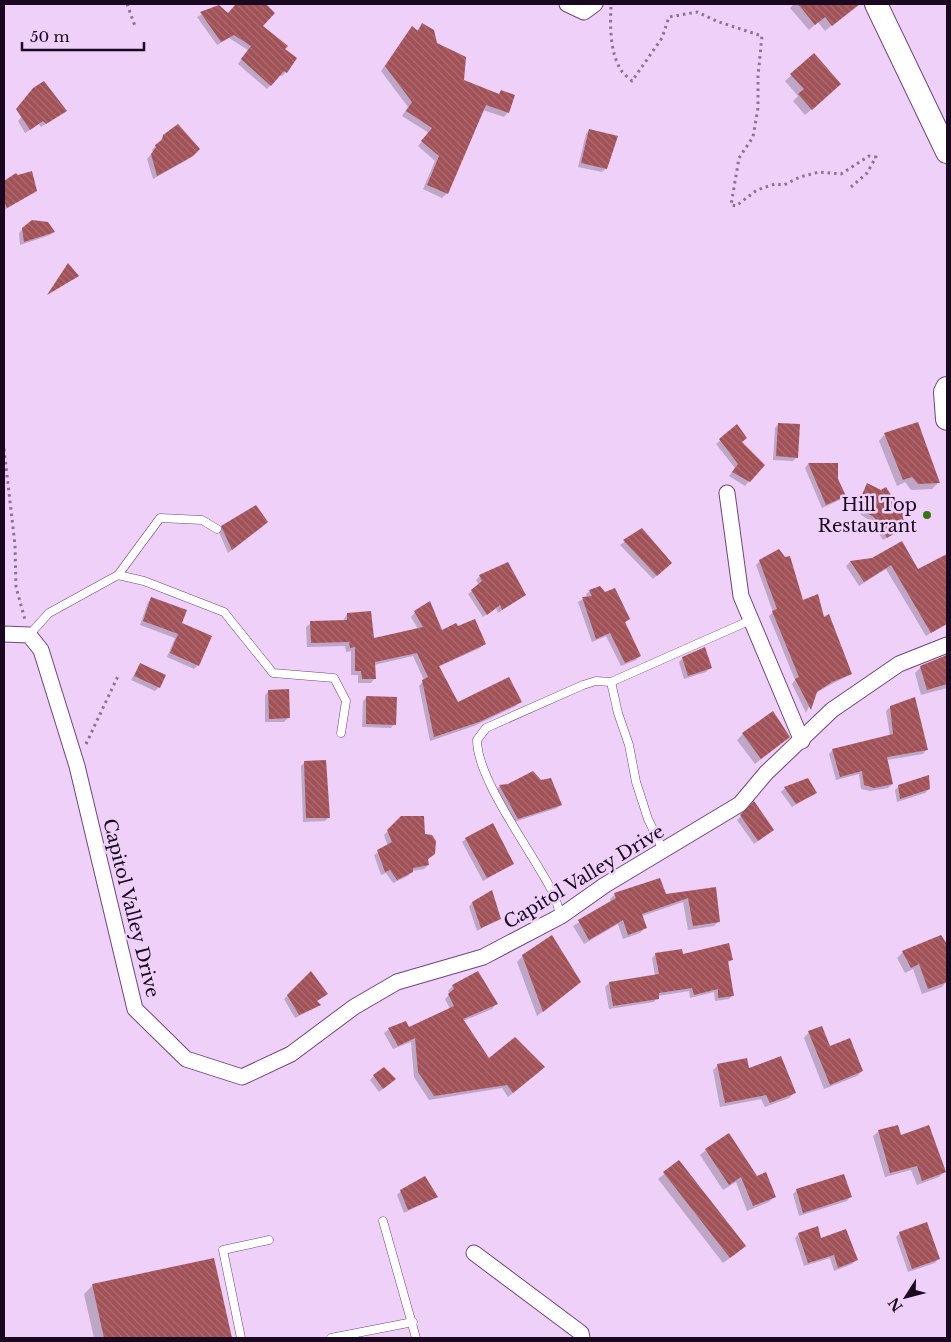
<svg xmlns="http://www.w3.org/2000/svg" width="951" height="1342" viewBox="0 0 951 1342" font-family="'Libre Baskerville',serif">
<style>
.shadow{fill:#0003}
.building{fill:url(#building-back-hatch)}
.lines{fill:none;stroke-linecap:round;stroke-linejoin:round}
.lane-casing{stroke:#714580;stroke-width:9}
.street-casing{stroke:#714580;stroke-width:17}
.secondary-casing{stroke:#714580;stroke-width:24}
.path{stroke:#8a7293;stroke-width:3;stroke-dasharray:2.5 4;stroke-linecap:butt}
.lane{stroke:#fff;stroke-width:8}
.street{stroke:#fff;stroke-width:15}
.secondary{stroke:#fff;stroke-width:22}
.poi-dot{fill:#37750f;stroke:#eed0f9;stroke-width:2}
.labels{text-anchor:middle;stroke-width:5;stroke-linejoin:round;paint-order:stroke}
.poi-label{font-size:18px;fill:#19081f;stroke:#eed0f9;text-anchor:end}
.street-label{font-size:18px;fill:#19081f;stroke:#eed0f9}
</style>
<defs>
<pattern id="building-back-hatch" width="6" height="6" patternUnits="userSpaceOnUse" patternTransform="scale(1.25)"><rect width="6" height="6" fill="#a25157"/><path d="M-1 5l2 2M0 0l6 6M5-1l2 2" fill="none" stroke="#a96f75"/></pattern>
</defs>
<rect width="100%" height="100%" fill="#eed0f9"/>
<g class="shadow">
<polygon points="237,4 264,4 273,13 261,26 284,49 286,72 282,76 279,75 267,89 238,64 248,50 229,38 217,45 197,17 219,6 228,14"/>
<polygon points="794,4 844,4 850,10 825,31 818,22 809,30 790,8"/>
<polygon points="422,25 463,81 498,95 501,92 508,112 504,117 483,110 447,193 442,198 423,189 435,161 418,146 429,133 402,116 408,107 381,71 408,32 412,28 416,31"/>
<polygon points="814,55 833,90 805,115 793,101 798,96 785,81"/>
<polygon points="32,105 66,111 41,127 39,124 25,133 18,121"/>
<polygon points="589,130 606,168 602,172 578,167 586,134"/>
<polygon points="164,136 198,149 187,160 153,179 147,159 153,152 152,150"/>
<polygon points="16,174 36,191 4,210 4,181"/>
<polygon points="23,229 54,232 50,235 20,245 19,233"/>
<polygon points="778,424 797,457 793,461 773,460 775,428"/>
<polygon points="737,426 741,442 763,465 745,486 729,476 735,468 716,444"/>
<polygon points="885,434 938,483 932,489 911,490 905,482 897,486 879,441"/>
<polygon points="808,464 836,479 844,496 840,500 822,508 805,468"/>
<polygon points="868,484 906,525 883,540 871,521 861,515 856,506"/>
<polygon points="222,526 263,526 228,553 218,530"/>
<polygon points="642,529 670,563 653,579 620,545"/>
<polygon points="947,556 947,591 933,599 946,623 926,636 886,569 859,586 846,566 850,562 872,559 918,571"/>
<polygon points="760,561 802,602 824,619 851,674 815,693 806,713 792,684 795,680 769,616 773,612 756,565"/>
<polygon points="480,576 525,594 498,613 496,608 483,617 468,594 479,585 476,580"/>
<polygon points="590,591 629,619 624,623 640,656 636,660 621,666 606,636 592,642 578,602 587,597 586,594"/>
<polygon points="152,598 180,623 198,665 194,669 167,657 175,638 140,625 148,602"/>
<polygon points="415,612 441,631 485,644 480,648 438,667 458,703 520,701 516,706 474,726 430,741 419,686 424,680 413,656 374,665 375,678 371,683 358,683 358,675 351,675 351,651 346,652 345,646 307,647 306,627 311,623 343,621 347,614 372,639 418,629 411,617"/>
<polygon points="947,656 947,688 921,695 915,673 921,667"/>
<polygon points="683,658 710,668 706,672 684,679 679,662"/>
<polygon points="140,665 159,687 155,691 131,680"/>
<polygon points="269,691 288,718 284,722 265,722 265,695"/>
<polygon points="367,697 394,724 391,728 362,727 363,701"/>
<polygon points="890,707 926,750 923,754 887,760 892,784 888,788 870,791 861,789 859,774 836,780 829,754 833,750 890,736 886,711"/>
<polygon points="743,734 789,737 755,764 737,740"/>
<polygon points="305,762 329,817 325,821 303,822 301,766"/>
<polygon points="509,785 561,804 557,808 514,822 496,790 500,786"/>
<polygon points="899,786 929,789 925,793 897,802 895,790"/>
<polygon points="785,788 815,793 792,807 781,792"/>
<polygon points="754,803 769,833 754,844 737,820"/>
<polygon points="401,817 424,836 434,854 427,860 428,865 424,869 412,871 408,876 393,883 386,873 381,875 374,855 388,846 384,835"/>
<polygon points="466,839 513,864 483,881 462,842"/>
<polygon points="715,888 719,921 714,926 688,930 683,902 642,916 645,928 640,933 623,939 618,924 584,944 573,926 611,902 610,899 615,894 665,895"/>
<polygon points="472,903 499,919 477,931 469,907"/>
<polygon points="941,937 947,950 947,981 942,987 922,994 913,969 905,973 897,958 903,952"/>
<polygon points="656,954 731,960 727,964 733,995 729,999 715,1001 714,992 690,998 689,991 658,996 654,1002 609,1009 605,987 609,983 655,976 652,958"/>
<polygon points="523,956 573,988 537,1016 517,962"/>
<polygon points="311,972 326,994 316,1002 319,1005 315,1008 295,1018 284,999"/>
<polygon points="453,986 496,1004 492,1009 463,1021 489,1060 539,1072 508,1097 502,1088 429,1100 414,1077 411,1042 393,1049 384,1033 389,1029 409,1028 450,1009 445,999 450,994 448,991"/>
<polygon points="809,1032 829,1048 862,1071 857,1076 824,1089 804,1038"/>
<polygon points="718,1065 748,1069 794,1093 789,1098 765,1107 761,1099 720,1107 713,1070"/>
<polygon points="374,1076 390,1083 379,1092 370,1080"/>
<polygon points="879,1131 900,1137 944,1172 939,1177 917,1185 911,1170 885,1177 873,1136"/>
<polygon points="706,1150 774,1197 769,1202 747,1211 736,1182 723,1190 700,1155"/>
<polygon points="679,1162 738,1252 723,1263 658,1179"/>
<polygon points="797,1190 850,1197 847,1201 799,1216 793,1194"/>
<polygon points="401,1191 436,1197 404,1213 397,1195"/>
<polygon points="900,1233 938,1259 935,1263 908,1272 896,1237"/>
<polygon points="799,1234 821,1240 856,1260 852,1264 834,1271 830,1258 804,1266 795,1238"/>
<polygon points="213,1259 230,1338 94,1338 84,1294 93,1285"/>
</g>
<g class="building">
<polygon points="236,4 266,4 275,13 263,26 288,46 285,49 297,58 287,73 284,71 271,86 241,59 251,46 234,35 221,42 200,12 219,5 228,13"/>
<polygon points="798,4 860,4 832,26 825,17 815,25"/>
<polygon points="422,23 434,30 437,43 466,57 464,80 499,94 501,90 515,95 509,113 486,105 448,194 427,185 439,156 421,141 432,128 406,111 412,102 385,66 412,26 418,31"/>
<polygon points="814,53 841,84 812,110 798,94 804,89 790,74"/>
<polygon points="44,81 67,111 46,124 43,121 30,130 16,109 33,88"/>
<polygon points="178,124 200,149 193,156 157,176 151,154 156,147 155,145 162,140 163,135"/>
<polygon points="589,129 618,136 607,169 581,163"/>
<polygon points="32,171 37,191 7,208 4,201 4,181 16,173 18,175"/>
<polygon points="32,220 48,222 55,232 24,242 22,228"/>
<polygon points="68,263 79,276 47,295"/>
<polygon points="918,422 940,483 918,484 912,477 903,480 884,433"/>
<polygon points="778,423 800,424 798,458 776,456"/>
<polygon points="737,424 747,438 742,442 765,465 750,482 732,472 738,464 719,439"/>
<polygon points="808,463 838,463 838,479 846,496 826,505"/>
<polygon points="867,483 881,490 886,487 905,517 903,518 907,526 887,538 874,517 865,512 859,502"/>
<polygon points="256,505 268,522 232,550 221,526"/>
<polygon points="642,528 672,563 657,576 623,540"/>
<polygon points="902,541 918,569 947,554 947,624 931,633 891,565 864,582 850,561 872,558"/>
<polygon points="779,549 785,557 790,556 803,600 818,594 824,617 829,614 852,674 832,682 817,692 811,710 795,679 799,677 772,611 777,609 759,560"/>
<polygon points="508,562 526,595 502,610 500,605 487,615 471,590 482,581 479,575"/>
<polygon points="600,586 605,592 615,588 630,619 625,622 641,656 625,663 610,633 596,639 582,597 592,596 589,590"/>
<polygon points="151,597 187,610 182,623 212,636 199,666 170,653 178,634 143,621"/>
<polygon points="430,601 442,630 456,623 458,626 475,619 486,644 439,666 458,702 509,677 522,702 479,722 434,737 422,680 428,677 417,653 375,662 376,679 362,679 361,671 355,671 355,647 350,648 349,642 311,643 310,621 347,620 347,613 371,611 374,638 423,627 414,611"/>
<polygon points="705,647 712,668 688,676 682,657"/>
<polygon points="947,655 947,684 927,690 920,666"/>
<polygon points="140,663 166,675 160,688 134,676"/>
<polygon points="289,689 290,718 269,719 268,690"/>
<polygon points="366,696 397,697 396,725 366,724"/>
<polygon points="915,697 928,750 887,757 893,784 874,788 864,785 862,771 840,777 832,749 893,734 890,706"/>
<polygon points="773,711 790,737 761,759 742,733"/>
<polygon points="326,760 330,818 306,818 304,761"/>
<polygon points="533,771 541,780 551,778 562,805 518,819 499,785 508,784"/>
<polygon points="929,775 930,789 900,799 898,785"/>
<polygon points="808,778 817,793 796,804 784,787"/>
<polygon points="754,801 774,830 758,841 740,815"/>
<polygon points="401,816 424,816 425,834 432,835 436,841 435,854 428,859 429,865 413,868 413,872 397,880 390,870 385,872 377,850 392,842 387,830"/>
<polygon points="493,823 514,864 487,878 465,838"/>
<polygon points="660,878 666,894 716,887 720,922 693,926 688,898 642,914 647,928 628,935 623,920 589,940 578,920 616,898 614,893"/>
<polygon points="492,890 501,919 481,928 472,902"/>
<polygon points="552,935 581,982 543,1012 522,955"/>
<polygon points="941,935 947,944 947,982 928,989 919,964 911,968 902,951"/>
<polygon points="729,943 733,960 728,961 734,996 718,998 718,989 694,995 692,988 659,993 659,999 613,1006 609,982 659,974 655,953 682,949 683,954"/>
<polygon points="311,971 328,994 317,1001 321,1005 299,1015 287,995"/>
<polygon points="478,971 498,1004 463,1019 489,1058 515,1037 545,1067 513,1093 507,1085 434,1096 418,1072 415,1038 398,1046 388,1028 406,1021 409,1027 454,1006 448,994 454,989 452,985"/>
<polygon points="822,1026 830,1046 850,1038 863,1071 830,1085 808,1031"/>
<polygon points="781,1056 796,1093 770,1103 766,1095 725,1103 717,1064 747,1058 749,1068"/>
<polygon points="384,1067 396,1079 383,1089 373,1075"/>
<polygon points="898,1125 901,1135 929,1125 946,1172 922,1181 917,1166 890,1173 878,1130"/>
<polygon points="729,1133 757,1176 766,1172 776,1197 753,1206 741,1177 729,1185 705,1149"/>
<polygon points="679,1160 746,1246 730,1258 663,1172"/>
<polygon points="844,1174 852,1197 803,1213 796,1189"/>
<polygon points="425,1176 438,1197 408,1210 400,1190"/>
<polygon points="927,1222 940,1259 912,1269 899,1232"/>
<polygon points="818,1226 821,1238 846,1229 858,1260 838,1268 834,1255 808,1263 798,1233"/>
<polygon points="214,1258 232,1338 104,1338 92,1284"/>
</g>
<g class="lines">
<g class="lane-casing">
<g id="lane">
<polyline points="118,575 160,518 202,520 217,529"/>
<polyline points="29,635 49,613 118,575 144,581 224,612 273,673 334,678 346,701 341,733"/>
<polyline points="611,682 751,620"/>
<path d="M561 916C558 908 556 899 552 891 533 853 477 780 477 740L486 728 583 685 596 681 611 682 618 713 629 745 636 782 648 819 663 850"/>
<polyline points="383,1221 416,1338"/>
<polyline points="241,1338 223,1250 269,1240"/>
<polyline points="331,1338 413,1322"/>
</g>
</g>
<g class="street-casing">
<g id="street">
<polyline points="567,4 584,12 595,4"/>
<polyline points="727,493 741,596 802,741"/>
<polyline points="4,634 29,635 41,650 77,766 135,1009 186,1059 242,1077 291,1054 354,1007 397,982 483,957 561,916 605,885 740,804 766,773 832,710 899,664 947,645"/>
<polyline points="474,1253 581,1333 582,1338"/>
</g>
</g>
<g class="secondary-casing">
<g id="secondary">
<polyline points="876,4 947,152"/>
<polyline points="947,388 945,392 947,419"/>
</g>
</g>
<g class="path">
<polyline points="127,4 135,26"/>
<path d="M611 7C610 26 610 53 621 70 623 74 629 78 632 81L662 38 669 17 697 12 719 22 762 36 758 76V108L753 137 739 158 731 205 736 206 757 190 775 184 784 185 800 177 819 172 841 174 869 156 876 157 867 173 851 187"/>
<polyline points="4,449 15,545 16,587 25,620"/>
<polyline points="86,744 118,676"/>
</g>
<use href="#lane" class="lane"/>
<use href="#street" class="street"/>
<use href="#secondary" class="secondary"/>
</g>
<circle class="poi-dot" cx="927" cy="515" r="5"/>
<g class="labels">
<g class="poi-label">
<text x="917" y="511">Hill Top<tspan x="917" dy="21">Restaurant</tspan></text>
</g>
<g class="street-label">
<text transform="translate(584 877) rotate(-31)" y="6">Capitol Valley Drive</text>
<text transform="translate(131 908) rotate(76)" y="6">Capitol Valley Drive</text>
</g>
</g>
<rect width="951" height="1342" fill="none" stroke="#19081f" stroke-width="10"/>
<g transform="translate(906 1297) rotate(234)" stroke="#eed0f9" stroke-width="4" paint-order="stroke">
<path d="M0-4L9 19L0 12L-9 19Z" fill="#19081f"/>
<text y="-8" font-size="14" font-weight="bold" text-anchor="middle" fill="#19081f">N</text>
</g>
<path d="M22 42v8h122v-8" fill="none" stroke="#19081f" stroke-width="2.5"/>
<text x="30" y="42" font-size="15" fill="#19081f" stroke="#eed0f9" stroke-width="4" paint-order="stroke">50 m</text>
</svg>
